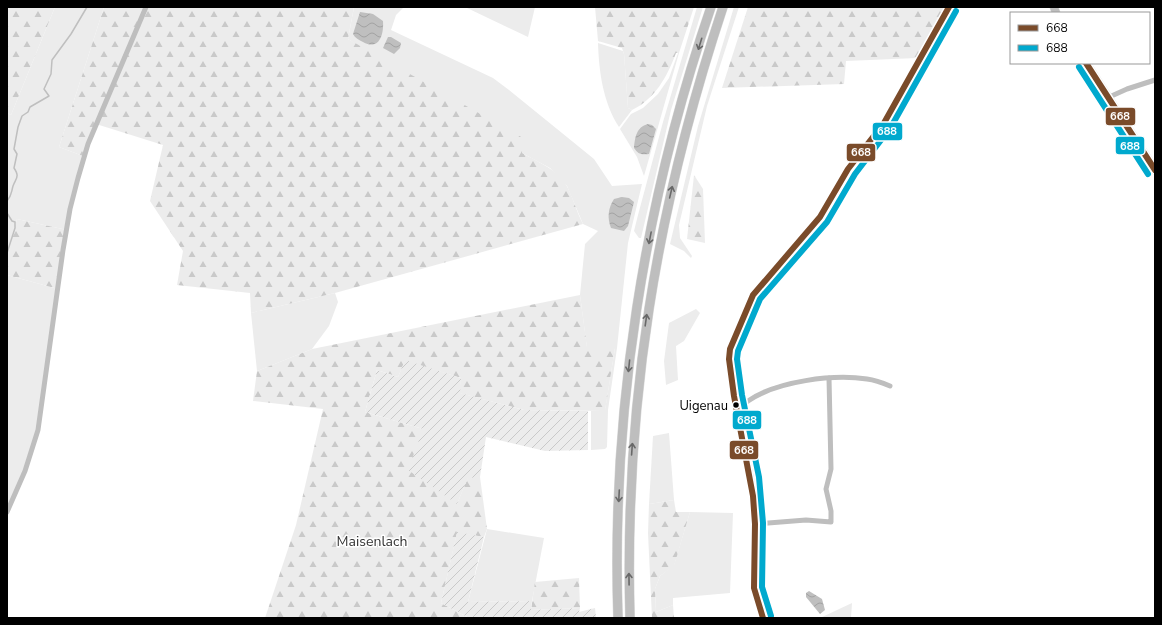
<svg xmlns="http://www.w3.org/2000/svg" width="1162" height="625" viewBox="0 0 1162 625" font-family="'Nunito Sans',sans-serif">
<style>
.grass{fill:#ececec}
.forest{fill:url(#forest-firs)}
.garden{fill:url(#garden-furrows)}
.water{fill:url(#water-waves)}
.lines{fill:none;stroke-linecap:round;stroke-linejoin:round}
.stream{stroke:#bfbfbf;stroke-width:1.5}
.primary-casing{stroke:#dbdbdb;stroke-width:9}
.motorway-casing{stroke:#dbdbdb;stroke-width:10}
.minor{stroke:#bebebe;stroke-width:5}
.tertiary{stroke:#bebebe;stroke-width:6}
.primary{stroke:#bebebe;stroke-width:8}
.motorway{stroke:#bebebe;stroke-width:9}
.bus-1-casing{stroke:#fff;stroke-width:9}
.bus-2-casing{stroke:#fff;stroke-width:9}
.bus-1{stroke:#7a4b2a;stroke-width:6}
.bus-2{stroke:#00a9ce;stroke-width:6}
.oneway{stroke:#686868}
.bus-dot{fill:#000;stroke:#fff;stroke-width:1.5}
.labels{text-anchor:middle;stroke-width:3;stroke-linejoin:round;paint-order:stroke}
.bus-label{font-size:13px;fill:#000;stroke:#fff;text-anchor:end}
.park-label{font-size:14px;fill:#333;stroke:#fff}
.line-badge{stroke:#fff;stroke-width:1.5}
.badge-label{font-size:11px;text-anchor:middle;font-weight:bold;fill:#fff}
</style>
<defs>
<pattern id="forest-firs" width="22" height="20" patternUnits="userSpaceOnUse"><rect width="22" height="20" fill="#ececec"/><path d="M5 1l3.5 6h-7zM16 11l3.5 6h-7z" fill="#c9c9c9"/></pattern>
<pattern id="garden-furrows" width="10" height="10" patternUnits="userSpaceOnUse"><rect width="10" height="10" fill="#ececec"/><path d="M-1 1l2-2M0 10L10 0M9 11l2-2" fill="none" stroke="#c9c9c9"/></pattern>
<pattern id="water-waves" width="16" height="10" patternUnits="userSpaceOnUse"><rect width="16" height="10" fill="#bfbfbf"/><path d="M0 5q4-4 8 0t8 0" fill="none" stroke="#a2a2a2"/></pattern>
</defs>
<rect width="100%" height="100%" fill="#fff"/>
<g class="grass">
<polygon points="55,7 104,7 59,147 83,156 67,230 17,219 7,253 7,113 11,115"/>
<polygon points="354,7 404,7 396,15 391,30 493,78 509,90 594,159 612,186 642,184 628,243 617,348 608,410 607,447 605,449 591,450 591,411 605,410 615,348 587,348 580,295 585,244 598,231 583,224 567,186 550,168 522,153 348,39"/>
<polygon points="465,7 535,7 528,37"/>
<polygon points="697,7 703,7 671,110 641,238 639,238 634,231 638,215 663,122"/>
<polygon points="734,7 739,7 707,106 679,225 680,238 692,256 691,258 684,251 670,244 698,126"/>
<path d="M598 43 623 51 624 54 628 108 632 110 619 127C603 102 599 72 598 43Z"/>
<polygon points="678,53 679,53 644,176 637,157 620,129 631,114 643,108 658,94 669,78"/>
<path d="M7 275 58 289C48 362 46 443 7 507Z"/>
<polygon points="335,293 338,302 329,326 312,349 257,371 251,313"/>
<polygon points="696,309 700,313 684,341 676,346 678,380 666,385 664,361 669,323"/>
<polygon points="669,433 674,500 649,504 653,436"/>
<polygon points="690,512 733,513 730,593 673,598 673,605 656,612 655,589 660,576 674,565"/>
<polygon points="487,529 544,538 532,601 468,602"/>
<polygon points="852,603 851,618 820,618"/>
</g>
<g class="forest">
<polygon points="7,7 55,7 11,115 7,113"/>
<path d="M104 7H354L348 39 523 138 522 153C535 160 551 167 562 179 571 189 576 211 583 224L335 293 251 313 250 293 177 285 183 251 150 201 163 145 96 124 83 156 59 147Z"/>
<path d="M595 7H694L679 53H676C667 77 655 99 632 110L628 108 624 54 622 48 598 41Z"/>
<polygon points="748,7 947,7 917,58 846,61 844,84 722,88"/>
<polygon points="694,175 703,189 705,243 687,239"/>
<polygon points="17,219 67,230 58,289 7,275 7,253"/>
<polygon points="580,295 587,347 615,348 605,411 524,410 459,393 461,378 405,361 398,377 377,370 365,412 423,429 457,504 468,477 480,477 487,529 484,537 457,533 441,603 469,618 265,618 296,525 323,409 253,401 257,371 312,349"/>
<polygon points="674,500 676,512 690,512 674,566 660,576 655,589 656,612 673,605 674,618 652,618 648,533 649,504"/>
<polygon points="579,578 580,608 531,610 535,582"/>
</g>
<g class="garden">
<polygon points="405,360 461,378 460,393 524,410 588,411 588,450 545,451 486,437 480,477 468,478 457,504 408,470 423,429 365,412 377,370 398,377"/>
<polygon points="457,532 484,537 468,602 532,601 531,610 580,608 579,612 595,608 596,618 469,618 441,603"/>
</g>
<g class="water">
<path d="M360 12 373 14 383 21C384 35 379 51 363 42 359 40 355 38 353 34Z"/>
<polygon points="388,37 391,37 401,43 400,48 394,54 383,48"/>
<path d="M648 124 652 125 656 129 649 154C641 155 638 154 634 148 635 138 636 127 648 124Z"/>
<path d="M622 197 629 198 634 202 628 226 624 231 611 228C607 218 608 208 614 199Z"/>
<polygon points="809,591 822,599 825,610 820,614 806,597 806,593"/>
</g>
<g class="lines">
<g class="stream">
<path d="M7 201C12 195 11 193 13 186 16 178 20 177 14 168L17 154 14 149 18 127 22 116 28 112 30 107 49 96 44 89 51 74 52 60 71 34 87 7"/>
<polyline points="7,213 12,221 15,222 15,228 7,253"/>
</g>
<g class="primary-casing">
<g id="primary">
<polyline points="1054,7 1056,13"/>
<polyline points="1086,63 1155,170"/>
</g>
</g>
<g class="motorway-casing">
<g id="motorway">
<path d="M618 618C611 412 644 202 711 7"/>
<path d="M630 618C624 405 656 209 723 7"/>
</g>
</g>
<g class="minor">
<polyline points="1107,98 1127,89 1155,80"/>
<path d="M738 412C741 408 744 404 748 401 777 381 833 374 867 379 875 380 883 383 890 386"/>
<polyline points="7,512 25,471 38,430 63,250 70,209 78,178 88,144 146,7"/>
<polyline points="755,524 806,520 831,522 831,511 826,489 831,469 829,378"/>
</g>
<polyline class="tertiary" points="763,618 754,588 755,524 753,496 751,478 734,396 729,359 730,349 753,295 820,217 848,169 884,123 949,7"/>
<use href="#primary" class="primary"/>
<use href="#motorway" class="motorway"/>
<g class="bus-1-casing">
<g id="bus-1">
<polyline points="1086,63 1155,170"/>
<polyline points="763,618 754,588 755,524 753,496 734,396 729,359 730,349 753,295 820,217 848,169 884,123 949,7"/>
</g>
</g>
<g class="bus-2-casing">
<g id="bus-2">
<polyline points="1079,67 1148,174"/>
<polyline points="771,616 762,587 763,523 759,477 742,395 737,359 738,351 760,299 827,222 855,174 891,127 956,11"/>
</g>
</g>
<use href="#bus-1" class="bus-1"/>
<use href="#bus-2" class="bus-2"/>
</g>
<defs><path id="oneway-shaft" d="M-6 0H5M1.5-3L5.5 0L1.5 3" fill="none" stroke-width="1.6" stroke-linecap="round" stroke-linejoin="round"/></defs>
<g class="oneway">
<use href="#oneway-shaft" transform="translate(700 44) rotate(107)"/>
<use href="#oneway-shaft" transform="translate(671 192) rotate(-77)"/>
<use href="#oneway-shaft" transform="translate(650 238) rotate(101)"/>
<use href="#oneway-shaft" transform="translate(646 320) rotate(-82)"/>
<use href="#oneway-shaft" transform="translate(629 366) rotate(96)"/>
<use href="#oneway-shaft" transform="translate(632 449) rotate(-86)"/>
<use href="#oneway-shaft" transform="translate(619 496) rotate(93)"/>
<use href="#oneway-shaft" transform="translate(629 579) rotate(-91)"/>
</g>
<circle class="bus-dot" cx="736" cy="405" r="3.5"/>
<g class="labels">
<g class="bus-label">
<text x="728" y="410">Uigenau</text>
</g>
<g class="park-label">
<text x="372" y="546">Maisenlach</text>
</g>
</g>
<g class="line-badge">
<rect x="1105" y="107" width="31" height="19" rx="4" fill="#7a4b2a"/>
<rect x="872" y="122" width="31" height="19" rx="4" fill="#00a9ce"/>
<rect x="1115" y="136" width="30" height="19" rx="4" fill="#00a9ce"/>
<rect x="846" y="143" width="30" height="19" rx="4" fill="#7a4b2a"/>
<rect x="732" y="410" width="30" height="20" rx="4" fill="#00a9ce"/>
<rect x="729" y="440" width="30" height="20" rx="4" fill="#7a4b2a"/>
</g>
<g class="badge-label">
<text x="1120" y="120">668</text>
<text x="887" y="135">688</text>
<text x="1130" y="150">688</text>
<text x="861" y="156">668</text>
<text x="747" y="424">688</text>
<text x="744" y="454">668</text>
</g>
<rect width="1162" height="625" fill="none" stroke="#000000" stroke-width="16"/>
<rect x="1010" y="12" width="140" height="52" fill="#ffffff" stroke="#999999"/>
<rect x="1018" y="25" width="20" height="6" fill="#7a4b2a" stroke="#999999"/>
<text x="1046" y="32" font-size="12" fill="#000000">668</text>
<rect x="1018" y="45" width="20" height="6" fill="#00a9ce" stroke="#999999"/>
<text x="1046" y="52" font-size="12" fill="#000000">688</text>
</svg>
